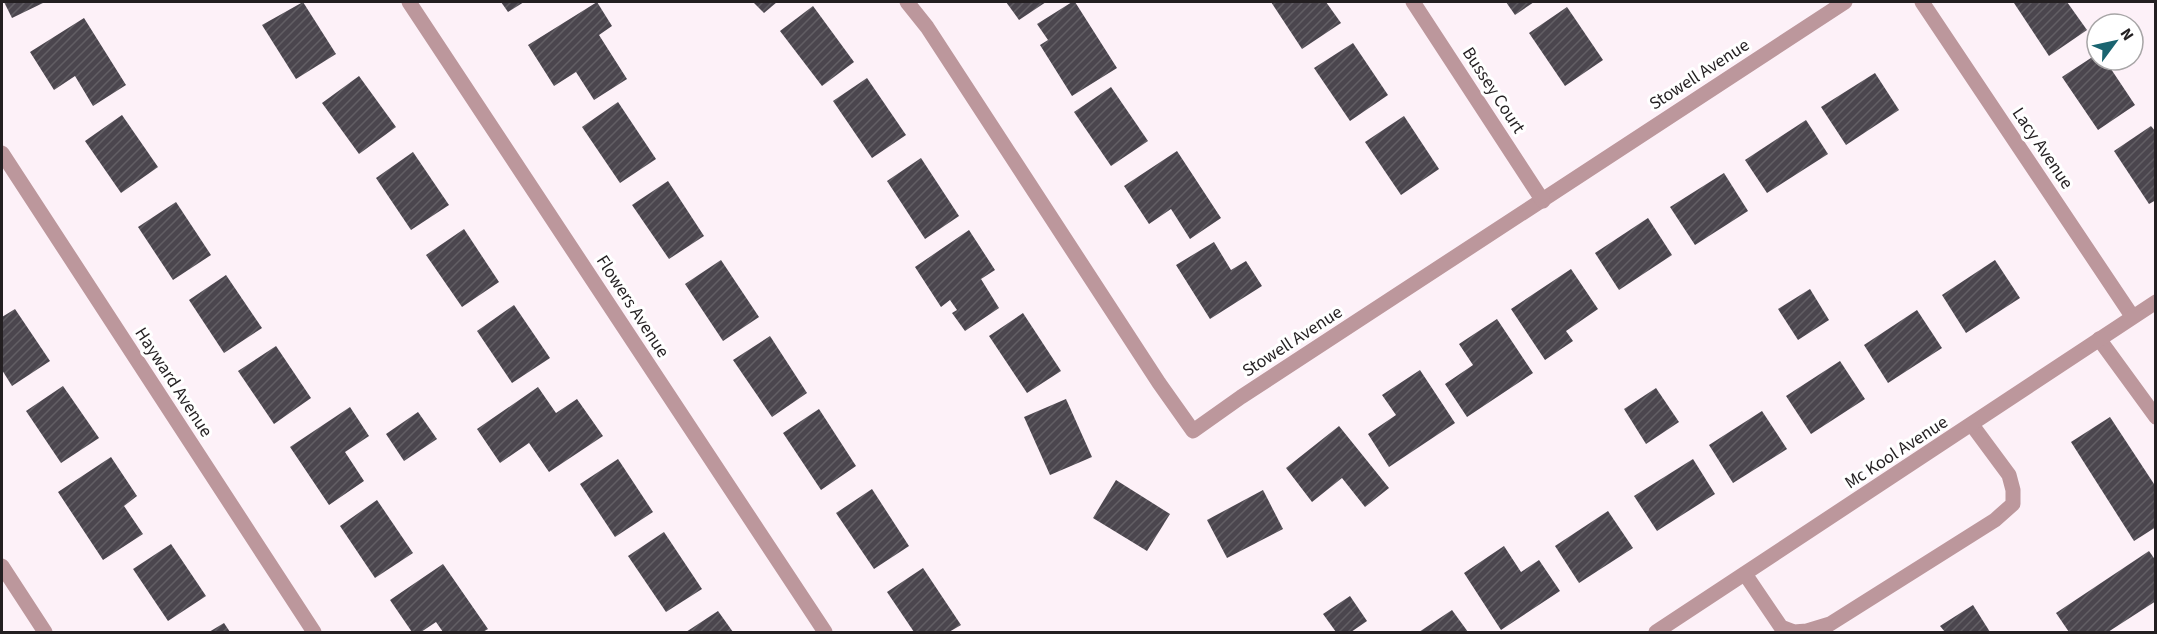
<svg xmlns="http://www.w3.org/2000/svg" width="2157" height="634" viewBox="0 0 2157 634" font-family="'Source Sans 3',sans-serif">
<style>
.building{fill:url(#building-hatch)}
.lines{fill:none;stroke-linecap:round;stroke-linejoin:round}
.minor{stroke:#bc979c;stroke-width:15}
.labels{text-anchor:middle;stroke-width:6;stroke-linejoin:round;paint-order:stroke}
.street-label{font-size:18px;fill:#231f21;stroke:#fff}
</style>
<defs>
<pattern id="building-hatch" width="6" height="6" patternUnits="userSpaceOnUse" patternTransform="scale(1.5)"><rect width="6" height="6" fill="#4b464e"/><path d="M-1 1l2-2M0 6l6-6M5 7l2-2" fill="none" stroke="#625e64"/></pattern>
</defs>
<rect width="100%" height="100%" fill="#fdf1f8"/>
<g class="building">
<polygon points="4,2 45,2 12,18"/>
<polygon points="303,2 336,54 296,79 262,25"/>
<polygon points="501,2 524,2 508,12"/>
<polygon points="597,2 612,26 599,35 627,79 594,100 576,72 554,86 528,45"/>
<polygon points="753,2 777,2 764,13"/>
<polygon points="1006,2 1046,2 1019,20"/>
<polygon points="1072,2 1075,2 1117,68 1072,96 1040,45 1048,40 1037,24"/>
<polygon points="1271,2 1326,2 1341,23 1302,49"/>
<polygon points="1506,2 1534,2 1515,15"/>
<polygon points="2016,2 2067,2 2087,30 2049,56 2014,3"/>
<polygon points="813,6 854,62 822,86 780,31"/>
<polygon points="1567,7 1603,60 1565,86 1529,33"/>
<polygon points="84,18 126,85 93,106 75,76 54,90 30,52"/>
<polygon points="1353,43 1388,95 1350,121 1314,68"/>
<polygon points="2097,54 2097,60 2105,60 2135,105 2098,130 2062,77"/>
<polygon points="1875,73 1899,110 1846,145 1821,107"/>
<polygon points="359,76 396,127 359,154 322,103"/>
<polygon points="867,78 906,135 872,158 833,101"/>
<polygon points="1111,87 1148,141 1111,166 1074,112"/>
<polygon points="618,102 656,159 620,183 582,127"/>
<polygon points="122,115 158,167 121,193 85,141"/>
<polygon points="1404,116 1439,169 1401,195 1365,142"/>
<polygon points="1806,120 1828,154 1767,193 1745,160"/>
<polygon points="2151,126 2156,132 2156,200 2149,204 2114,151"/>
<polygon points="1177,151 1221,218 1190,239 1171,209 1149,224 1124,186"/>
<polygon points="413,152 449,205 411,230 376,178"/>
<polygon points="921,158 959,216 925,239 887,181"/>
<polygon points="1724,173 1748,211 1695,245 1670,207"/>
<polygon points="668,181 704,236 669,259 632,205"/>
<polygon points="176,202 211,255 173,280 138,227"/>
<polygon points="1648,218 1672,255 1619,290 1595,253"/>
<polygon points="464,229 499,282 462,307 426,255"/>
<polygon points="969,230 995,270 981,279 999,308 965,331 952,313 957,310 950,300 941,307 915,267"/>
<polygon points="1214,242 1231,270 1246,261 1262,286 1210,319 1176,265"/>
<polygon points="721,260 759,317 723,341 685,284"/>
<polygon points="1995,260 2020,298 1966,333 1942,295"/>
<polygon points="1571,269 1598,309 1566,331 1573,341 1545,360 1511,309"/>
<polygon points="226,275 262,328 224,353 189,300"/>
<polygon points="1810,289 1829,320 1798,340 1778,309"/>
<polygon points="514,305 550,358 512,383 477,331"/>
<polygon points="15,309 50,361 12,386 2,370 2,317"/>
<polygon points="1917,310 1942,348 1888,383 1864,345"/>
<polygon points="1023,313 1061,371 1027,393 989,336"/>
<polygon points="1497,319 1533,373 1467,417 1445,384 1473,365 1459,344"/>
<polygon points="770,336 807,393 772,417 733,360"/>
<polygon points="276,346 311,398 274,424 238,371"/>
<polygon points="1840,361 1865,399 1811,434 1786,396"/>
<polygon points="1420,370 1455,423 1389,467 1368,434 1396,415 1382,395"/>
<polygon points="63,386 99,438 61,463 26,411"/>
<polygon points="538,387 556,413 577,399 603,436 549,472 529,443 500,463 477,429"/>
<polygon points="1656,388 1679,422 1646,444 1624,409"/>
<polygon points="1066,399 1092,457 1050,475 1024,417"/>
<polygon points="350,407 369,436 345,452 364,481 329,505 290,447"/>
<polygon points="819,409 856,466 821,490 783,433"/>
<polygon points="1762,411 1787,449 1733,483 1709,445"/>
<polygon points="418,412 437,439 404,461 386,434"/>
<polygon points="2110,417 2156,487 2156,527 2134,541 2071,442"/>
<polygon points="1339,426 1389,488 1365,507 1342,478 1312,502 1286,468"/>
<polygon points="111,457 137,496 124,506 143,534 103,560 58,492"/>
<polygon points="618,459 653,512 615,537 580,484"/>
<polygon points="1693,459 1715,494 1657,531 1634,496"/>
<polygon points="1116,480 1170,514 1147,551 1093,518"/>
<polygon points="872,489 909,546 874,569 836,513"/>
<polygon points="1263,490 1283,529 1227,558 1207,520"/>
<polygon points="377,500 413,553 375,578 340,526"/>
<polygon points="1608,511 1633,548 1579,583 1555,546"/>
<polygon points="664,532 702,589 666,612 628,556"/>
<polygon points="171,544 206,596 168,621 133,569"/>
<polygon points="1504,546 1521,572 1539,560 1560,591 1501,630 1464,573"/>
<polygon points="2149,551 2156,561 2156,601 2108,632 2069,632 2056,613"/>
<polygon points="443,564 488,629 483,632 443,632 436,622 421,632 412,632 390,600"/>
<polygon points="923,568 961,625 949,632 914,632 887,592"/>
<polygon points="1350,596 1367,621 1351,632 1336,632 1323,614"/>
<polygon points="1973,605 1990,632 1945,632 1940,626"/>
<polygon points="1452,610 1468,632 1419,632"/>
<polygon points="718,611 733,632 686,632"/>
<polygon points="224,623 230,632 209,632"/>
</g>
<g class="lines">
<g class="minor">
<polyline points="409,2 825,632"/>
<polyline points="907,2 927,27 1159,383 1193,431 1241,397 1845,2"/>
<polyline points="1413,2 1543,201"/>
<polyline points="1922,2 2132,316"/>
<polyline points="2,153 314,632"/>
<polyline points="2099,339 2156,417"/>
<polyline points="2,566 45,632"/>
<polyline points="1745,574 1781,627 1794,632 1807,631 1830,624 1995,520 2013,504 2013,490 2009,475 1972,425"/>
<polyline points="1656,632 2156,302"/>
</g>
</g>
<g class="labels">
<g class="street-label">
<text transform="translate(1699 74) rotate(-33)" y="6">Stowell Avenue</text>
<text transform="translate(1494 90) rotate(57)" y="6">Bussey Court</text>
<text transform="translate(2043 148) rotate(56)" y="6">Lacy Avenue</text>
<text transform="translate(633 306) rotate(57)" y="6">Flowers Avenue</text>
<text transform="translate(1292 341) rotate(-33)" y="6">Stowell Avenue</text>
<text transform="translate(174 382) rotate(57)" y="6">Hayward Avenue</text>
<text transform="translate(1896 452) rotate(-33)" y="6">Mc Kool Avenue</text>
</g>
</g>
<rect width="2157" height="634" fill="none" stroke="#231f21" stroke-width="6"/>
<g transform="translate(2115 42) rotate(57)"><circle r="28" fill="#ffffff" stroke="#a7a5a6" stroke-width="1.5"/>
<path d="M0-4.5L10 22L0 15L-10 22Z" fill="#1a6470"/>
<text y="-9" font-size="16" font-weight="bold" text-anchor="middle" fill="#231f21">N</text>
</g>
</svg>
